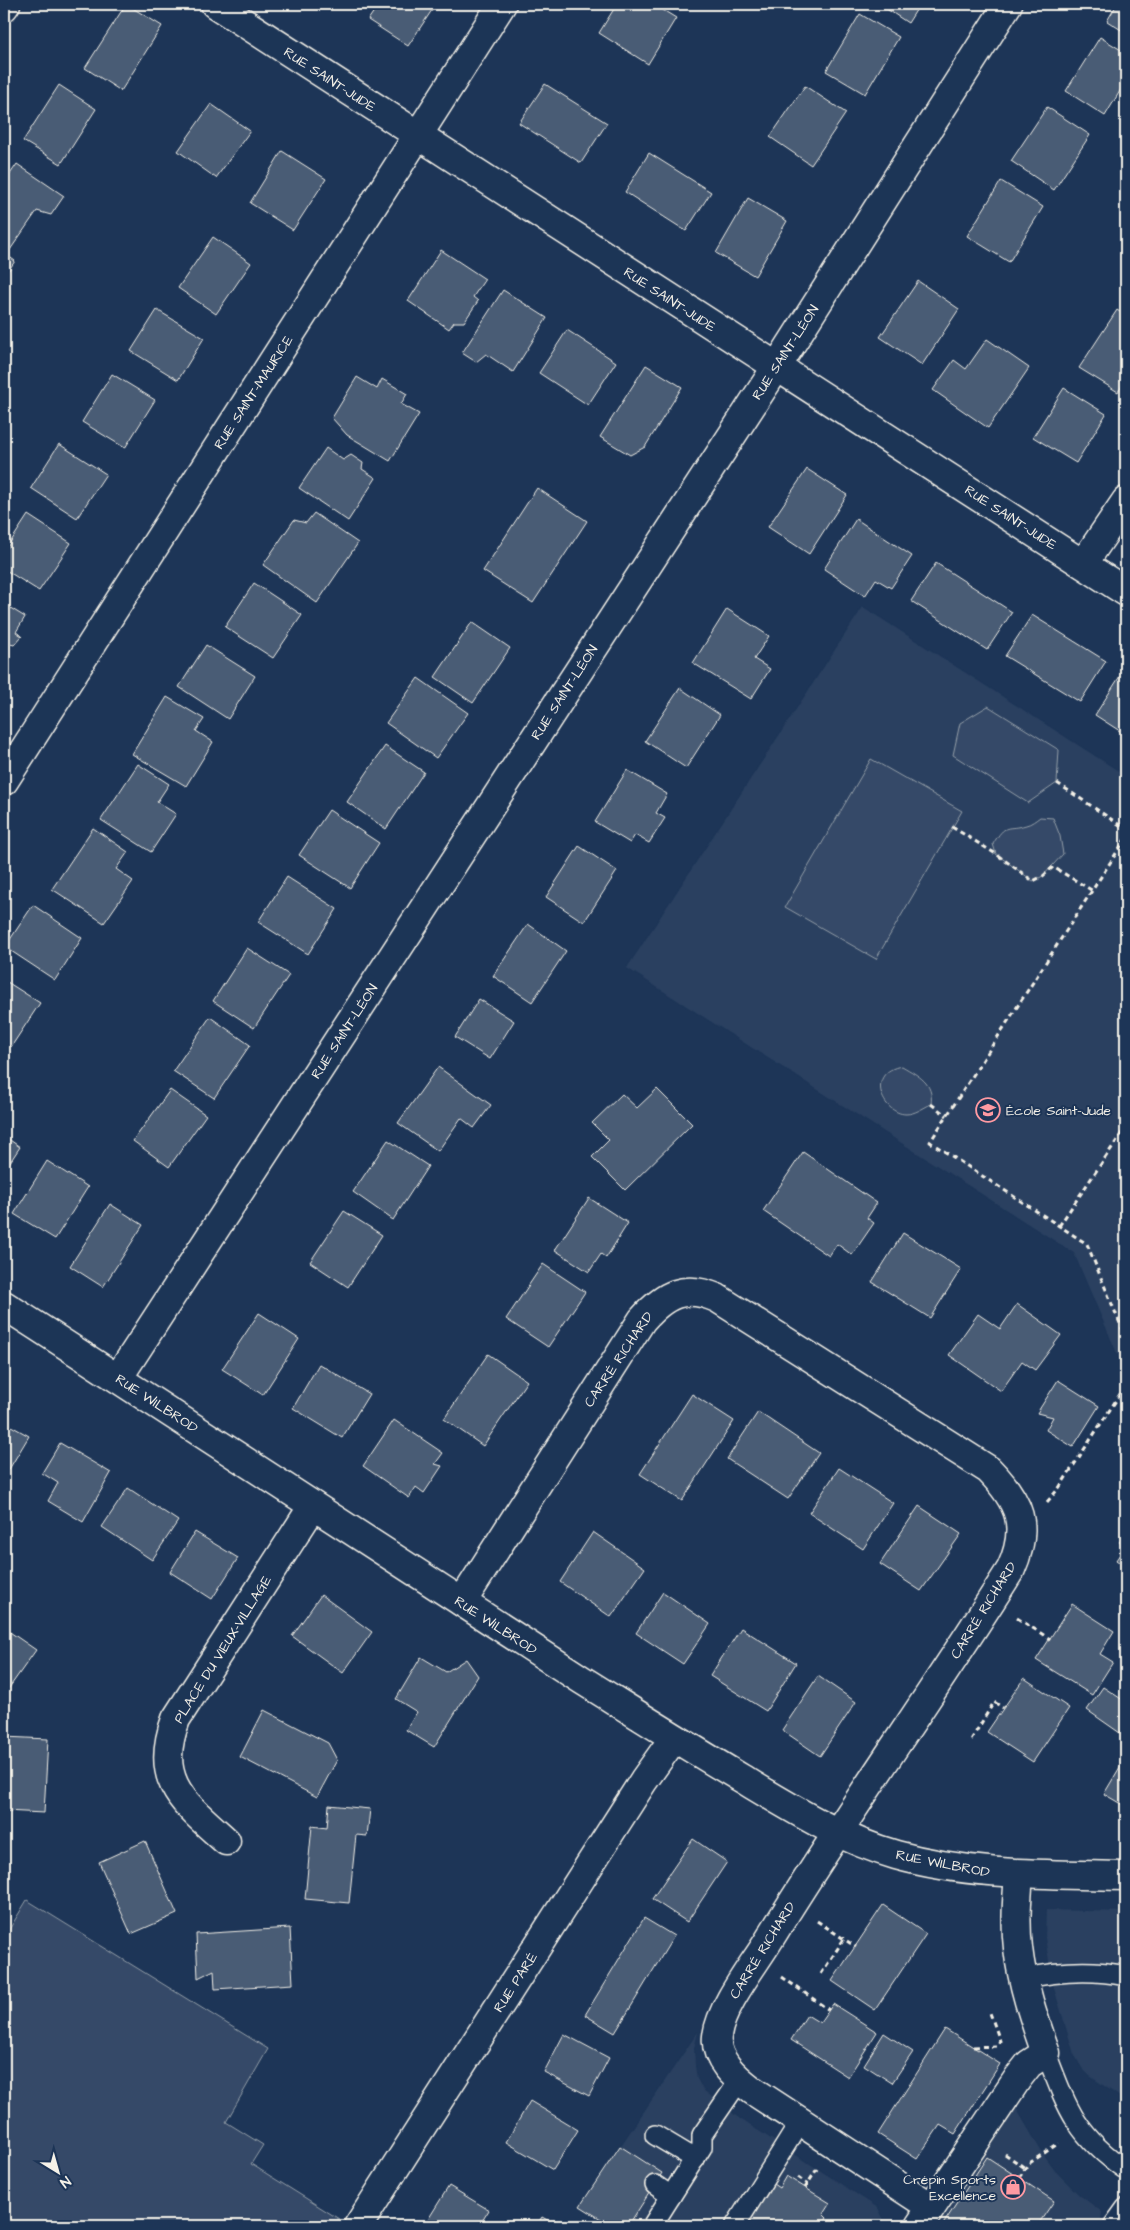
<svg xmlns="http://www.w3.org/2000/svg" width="1130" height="2230" viewBox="0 0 1130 2230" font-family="'Architects Daughter',sans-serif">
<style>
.built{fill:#2a4060}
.green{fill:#354a67;stroke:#949ea8}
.building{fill:#485b74;stroke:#f4f1e8}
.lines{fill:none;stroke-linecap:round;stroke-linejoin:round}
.service-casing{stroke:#f4f1e8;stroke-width:22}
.minor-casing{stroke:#f4f1e8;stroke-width:31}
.tertiary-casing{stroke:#f4f1e8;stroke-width:31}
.path{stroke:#f4f1e8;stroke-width:3;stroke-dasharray:5 4;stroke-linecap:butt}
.service{stroke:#1d3557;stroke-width:19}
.minor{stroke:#1d3557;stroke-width:28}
.tertiary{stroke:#1d3557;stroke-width:28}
.labels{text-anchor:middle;stroke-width:4;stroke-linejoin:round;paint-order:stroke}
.street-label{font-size:14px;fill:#f4f1e8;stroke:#1d3557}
.poi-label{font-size:14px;fill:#f4f1e8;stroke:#1d3557;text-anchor:start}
</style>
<rect width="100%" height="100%" fill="#1d3557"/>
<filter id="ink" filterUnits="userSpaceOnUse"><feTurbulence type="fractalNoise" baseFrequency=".02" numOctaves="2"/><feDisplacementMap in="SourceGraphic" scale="10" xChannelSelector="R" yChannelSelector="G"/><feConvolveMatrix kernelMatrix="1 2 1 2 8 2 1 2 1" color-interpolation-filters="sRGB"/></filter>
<g filter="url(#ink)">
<g class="built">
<polygon points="863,607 1126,776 1126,1374 1074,1253 627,968"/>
<polygon points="1046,1910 1126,1912 1126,2101 1090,2076 1082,2068 1074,2054 1054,1988 1045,1938"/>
<polygon points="698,2032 694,2048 695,2066 697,2079 703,2090 740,2119 878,2208 887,2226 612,2226 580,2206"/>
<polygon points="1016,2108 1041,2151 1058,2174 1078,2194 1102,2212 1100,2226 938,2226"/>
</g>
<g class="green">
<polygon points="988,706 1059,750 1057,783 1028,803 953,755 960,723"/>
<polygon points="871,759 962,811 876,959 785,907"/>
<path d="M1040 817 1053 818 1060 836 1063 854 1043 876 1033 881 996 854 993 844C1006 822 1006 831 1026 825 1031 824 1036 820 1040 817Z"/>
<path d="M902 1066C919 1076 934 1083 931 1104 923 1108 915 1114 906 1114 882 1114 865 1072 902 1066Z"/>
<polygon points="27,1900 268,2049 226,2122 263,2145 251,2164 339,2219 334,2226 4,2226 4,1938"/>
</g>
<g class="building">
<polygon points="126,4 162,26 121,91 85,68"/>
<polygon points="379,4 436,4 408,46 368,20"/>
<polygon points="617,4 653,4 676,18 648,64 599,33"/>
<polygon points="879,4 920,4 908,23"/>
<polygon points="1117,4 1126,4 1126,33 1107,21"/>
<polygon points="860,14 899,37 865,94 826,71"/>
<polygon points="1100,37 1126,53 1126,81 1105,116 1066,91"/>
<polygon points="545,84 607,123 581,163 519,123"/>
<polygon points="59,85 96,109 61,164 23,141"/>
<polygon points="805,86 846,113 811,165 770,137"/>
<polygon points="211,104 250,131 216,178 178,151"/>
<polygon points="1047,107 1090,135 1054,190 1011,161"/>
<polygon points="282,151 326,179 293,230 250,203"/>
<polygon points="649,153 711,192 686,231 625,192"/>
<polygon points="17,164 64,196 51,215 37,211 10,250 4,246 4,183"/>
<polygon points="1001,181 1043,207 1009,262 967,236"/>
<polygon points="748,198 787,221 755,276 716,253"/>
<polygon points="213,237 251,263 216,314 178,288"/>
<polygon points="441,250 485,279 473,297 478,301 464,322 454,322 449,329 408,301"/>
<polygon points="4,253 15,261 4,277"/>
<polygon points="918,281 959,309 922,365 880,337"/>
<polygon points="503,290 547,318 513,372 486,354 476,362 462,353"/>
<polygon points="157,310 204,338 178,380 131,351"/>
<polygon points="1117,310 1126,316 1126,380 1118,392 1079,368"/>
<polygon points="567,330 616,362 588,405 539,373"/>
<polygon points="987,339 1029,368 988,428 933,390 954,360 966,369"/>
<polygon points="646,365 682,387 645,447 630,455 600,437"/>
<polygon points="112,374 155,400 125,448 82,422"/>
<polygon points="357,377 377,389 382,379 407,394 401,404 419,414 390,461 347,435 332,418"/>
<polygon points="1064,388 1106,414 1076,463 1033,437"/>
<polygon points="59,444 106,474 77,518 31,488"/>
<polygon points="326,448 343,460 351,455 363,463 362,469 376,478 348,521 299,488"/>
<polygon points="807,469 847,495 809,554 768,527"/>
<polygon points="537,488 587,521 533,603 483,571"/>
<polygon points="314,513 358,543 317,603 263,565 294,520 306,523"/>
<polygon points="28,515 71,543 39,591 4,569 4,552"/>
<polygon points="856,519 912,556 891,588 876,579 865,596 824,569"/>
<polygon points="936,563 1012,612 987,650 911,601"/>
<polygon points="254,583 302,615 273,658 225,627"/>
<polygon points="4,604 25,617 16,632 22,636 14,645 7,643 4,648"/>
<polygon points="727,609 769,636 754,659 770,669 751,699 693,663"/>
<polygon points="1032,615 1106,661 1080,702 1005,656"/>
<polygon points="472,622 510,648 473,703 435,677"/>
<polygon points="206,645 255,676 228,719 179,687"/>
<polygon points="1120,676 1126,680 1126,735 1095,715"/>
<polygon points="418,678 468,713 436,758 386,723"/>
<polygon points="680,688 720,715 686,768 645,741"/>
<polygon points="167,697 204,719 196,731 213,742 186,786 132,754"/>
<polygon points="385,746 424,772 386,829 347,802"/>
<polygon points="138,764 169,784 157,802 176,814 151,852 101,820"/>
<polygon points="627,770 667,794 656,813 665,818 649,843 635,835 630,843 595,822"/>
<polygon points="329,810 379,843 350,888 299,855"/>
<polygon points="93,828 128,852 116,869 133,881 104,923 52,889"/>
<polygon points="579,846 617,871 584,922 546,897"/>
<polygon points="287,877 337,909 308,954 258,922"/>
<polygon points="33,905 82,938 55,980 5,947"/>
<polygon points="528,924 566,951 532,1002 493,976"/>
<polygon points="247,948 289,975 254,1028 213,1001"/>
<polygon points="4,980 40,1003 11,1047 4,1042"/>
<polygon points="479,999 514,1021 490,1059 455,1037"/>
<polygon points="210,1017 250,1045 214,1098 173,1071"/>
<polygon points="438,1067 491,1105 474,1128 461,1118 438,1151 398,1123"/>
<polygon points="657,1089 692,1124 625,1190 592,1157 609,1140 592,1123 622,1094 637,1108"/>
<polygon points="170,1090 206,1115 169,1167 133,1141"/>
<polygon points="4,1136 20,1147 4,1171"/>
<polygon points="388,1140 428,1166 393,1220 353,1192"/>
<polygon points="803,1152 877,1203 867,1218 874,1223 852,1255 837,1244 829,1256 763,1211"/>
<polygon points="47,1161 88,1187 55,1239 14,1214"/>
<polygon points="589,1198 628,1223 606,1258 601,1254 589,1272 555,1250"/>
<polygon points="110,1204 143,1225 103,1287 70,1266"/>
<polygon points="344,1211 382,1235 348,1287 310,1262"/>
<polygon points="903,1233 961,1269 930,1318 872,1282"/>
<polygon points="543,1264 585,1292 548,1347 506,1319"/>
<polygon points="1017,1304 1061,1335 1035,1370 1022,1361 1001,1391 949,1355 978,1314 1000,1329"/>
<polygon points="259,1313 299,1339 263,1395 222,1369"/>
<polygon points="488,1354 527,1381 483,1446 444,1419"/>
<polygon points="319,1364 369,1394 342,1438 293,1408"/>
<polygon points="1058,1380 1099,1406 1073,1447 1046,1430 1053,1417 1037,1413"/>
<polygon points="692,1394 734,1421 682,1501 640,1474"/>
<polygon points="4,1406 11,1411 4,1422 29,1436 5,1476"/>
<polygon points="758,1412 819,1453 788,1499 727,1459"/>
<polygon points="394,1420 443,1453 435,1464 442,1466 424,1493 416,1487 409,1498 363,1466"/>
<polygon points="60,1443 111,1473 83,1522 48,1501 58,1483 42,1473"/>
<polygon points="839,1468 893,1503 863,1549 809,1513"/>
<polygon points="128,1488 178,1521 152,1560 102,1527"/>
<polygon points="919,1506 961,1534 921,1591 880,1564"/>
<polygon points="195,1532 238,1558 212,1599 170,1572"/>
<polygon points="593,1532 645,1568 611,1617 560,1582"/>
<polygon points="1126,1545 1126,1567 1116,1560"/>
<polygon points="663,1592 710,1624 683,1664 636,1633"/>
<polygon points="321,1595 372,1632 343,1673 292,1636"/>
<polygon points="1072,1604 1114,1631 1100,1654 1113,1662 1092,1695 1036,1660"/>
<polygon points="4,1628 36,1650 4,1695"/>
<polygon points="741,1628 796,1663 766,1711 710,1676"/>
<polygon points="421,1657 446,1672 466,1659 478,1676 434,1747 406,1730 417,1712 396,1699"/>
<polygon points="818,1676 856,1702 820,1756 782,1730"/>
<polygon points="1024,1678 1069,1708 1033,1762 987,1732"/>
<polygon points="1103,1687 1126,1702 1126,1723 1120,1733 1087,1710"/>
<polygon points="264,1710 328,1743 337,1760 317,1797 240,1757"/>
<polygon points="4,1737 48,1739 44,1813 4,1811"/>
<polygon points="1126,1757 1126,1807 1104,1794"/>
<polygon points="329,1805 370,1809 367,1836 356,1835 349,1903 305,1899 312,1826 327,1828"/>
<polygon points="693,1839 727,1862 687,1922 652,1899"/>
<polygon points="145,1841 177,1914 131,1934 99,1862"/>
<polygon points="883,1905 926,1934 875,2010 832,1981"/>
<polygon points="644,1918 674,1936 615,2033 585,2015"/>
<polygon points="290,1928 293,1984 215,1989 214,1970 198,1978 196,1934"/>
<polygon points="833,2004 877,2032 848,2077 791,2040 807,2015 820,2023"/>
<polygon points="945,2029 1000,2064 955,2134 940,2125 917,2159 878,2134"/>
<polygon points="884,2033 913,2052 892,2083 864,2065"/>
<polygon points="564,2034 609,2058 589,2096 544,2072"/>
<polygon points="530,2101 578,2130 553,2170 506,2142"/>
<polygon points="620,2146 662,2173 628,2226 612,2226 580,2206"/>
<polygon points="987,2157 1054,2201 1037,2226 942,2226"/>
<polygon points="786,2176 830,2203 823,2214 827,2218 822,2226 747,2226 773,2184 779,2188"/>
<polygon points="449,2186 489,2210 479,2226 424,2226"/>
<polygon points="542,2217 558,2226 536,2226"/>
</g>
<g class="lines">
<g class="service-casing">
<g id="service">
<path d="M1023 1979C1058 1971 1091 1969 1126 1976"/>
<path d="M1046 2053C1067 2108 1076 2136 1126 2170"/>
<polyline points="655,2135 695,2159"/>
<polyline points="655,2185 671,2196"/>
<polyline points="652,2226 702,2147 702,2135 739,2081"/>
<polyline points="735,2226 800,2122"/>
<polyline points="1113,2226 1126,2208"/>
</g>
</g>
<g class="minor-casing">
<g id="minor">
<polyline points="215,4 1126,592"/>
<polyline points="4,7 6,4"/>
<polyline points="1083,564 1126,501"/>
<polyline points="4,781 502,4"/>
<polyline points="118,1378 776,368 1008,4"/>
<path d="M462 1602 642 1320C665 1294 684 1284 717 1298L989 1470C1020 1502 1030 1526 1011 1569 933 1694 846 1814 769 1940 753 1966 721 2006 717 2036 714 2059 735 2077 752 2090L931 2207"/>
<path d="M226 1841C183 1802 153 1781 176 1719L313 1506"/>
<path d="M919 2226 1018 2078 1029 2064 1046 2053C1034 2019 1022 1984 1018 1948 1015 1923 1017 1899 1019 1874"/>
</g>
</g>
<g class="tertiary-casing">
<g id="tertiary">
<path d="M4 1305C197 1429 388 1556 582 1680 635 1713 687 1746 741 1778 791 1808 840 1839 896 1855 971 1876 1049 1874 1126 1876"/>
<polyline points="358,2226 644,1780 674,1738"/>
</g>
</g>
<g class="path">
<polyline points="1057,783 1126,829"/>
<polyline points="952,827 996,854 1033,881 1043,876 1053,867 1093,891"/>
<polyline points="1126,838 930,1142 1087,1244 1126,1338"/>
<polyline points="931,1104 947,1116"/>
<polyline points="1059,1226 1126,1127"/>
<polyline points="1047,1502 1059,1488 1126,1385"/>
<polyline points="1120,1543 1126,1536"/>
<polyline points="1017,1618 1050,1639"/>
<polyline points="971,1740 994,1702 1003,1708"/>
<polyline points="817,1921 856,1947"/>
<polyline points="821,1974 844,1939"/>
<polyline points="782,1977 829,2010"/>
<polyline points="973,2047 996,2046 1000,2041 989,2010"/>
<polyline points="1005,2154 1025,2168"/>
<polyline points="798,2177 808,2184"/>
<polyline points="1019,2178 1028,2164 1059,2143"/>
<polyline points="805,2188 817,2169"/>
</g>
<use href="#service" class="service"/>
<use href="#minor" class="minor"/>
<use href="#tertiary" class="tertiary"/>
</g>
</g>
<defs>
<g id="school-ring" transform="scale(1.25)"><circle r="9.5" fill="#1d3557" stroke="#ff9aa2" stroke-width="1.5"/><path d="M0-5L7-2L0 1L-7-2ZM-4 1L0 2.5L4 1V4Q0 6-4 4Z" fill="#ff9aa2"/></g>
<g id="shop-ring" transform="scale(1.25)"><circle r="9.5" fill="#1d3557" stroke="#ff9aa2" stroke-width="1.5"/><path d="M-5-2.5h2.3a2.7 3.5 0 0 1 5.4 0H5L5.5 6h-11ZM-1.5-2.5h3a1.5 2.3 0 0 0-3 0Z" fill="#ff9aa2"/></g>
</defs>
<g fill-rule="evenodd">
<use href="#school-ring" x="988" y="1110"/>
<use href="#shop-ring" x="1013" y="2187"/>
</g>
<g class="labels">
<g class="street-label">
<text transform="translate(330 79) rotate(33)" y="5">RUE SAINT-JUDE</text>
<text transform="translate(670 299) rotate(33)" y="5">RUE SAINT-JUDE</text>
<text transform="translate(785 352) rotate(-57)" y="5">RUE SAINT-LÉON</text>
<text transform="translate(253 392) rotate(-57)" y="5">RUE SAINT-MAURICE</text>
<text transform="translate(1011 517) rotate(33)" y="5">RUE SAINT-JUDE</text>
<text transform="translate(564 692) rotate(-57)" y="5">RUE SAINT-LÉON</text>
<text transform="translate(344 1031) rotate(-57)" y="5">RUE SAINT-LÉON</text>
<text transform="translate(618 1359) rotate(-56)" y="5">CARRÉ RICHARD</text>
<text transform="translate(157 1403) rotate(33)" y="5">RUE WILBROD</text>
<text transform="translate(983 1610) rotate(-58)" y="5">CARRÉ RICHARD</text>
<text transform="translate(496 1625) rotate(33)" y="5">RUE WILBROD</text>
<text transform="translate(222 1649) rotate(-58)" y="5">PLACE DU VIEUX-VILLAGE</text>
<text transform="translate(943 1863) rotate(11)" y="5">RUE WILBROD</text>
<text transform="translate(762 1950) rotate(-58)" y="5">CARRÉ RICHARD</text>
<text transform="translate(515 1982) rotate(-57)" y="5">RUE PARÉ</text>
</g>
<g class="poi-label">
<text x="1006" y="1115">École Saint-Jude</text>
<text x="996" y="2184" text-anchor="end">Crépin Sports<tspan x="996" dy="16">Excellence</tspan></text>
</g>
</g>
<rect width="1130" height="2230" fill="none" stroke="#1d3557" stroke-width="20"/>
<rect x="10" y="10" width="1110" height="2210" fill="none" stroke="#f4f1e8" stroke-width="2" filter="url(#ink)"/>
<g transform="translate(58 2172) rotate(143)" stroke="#1d3557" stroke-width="4" paint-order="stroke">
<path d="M0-4L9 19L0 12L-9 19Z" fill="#f4f1e8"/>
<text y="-8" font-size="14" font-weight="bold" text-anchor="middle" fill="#f4f1e8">N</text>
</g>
</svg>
